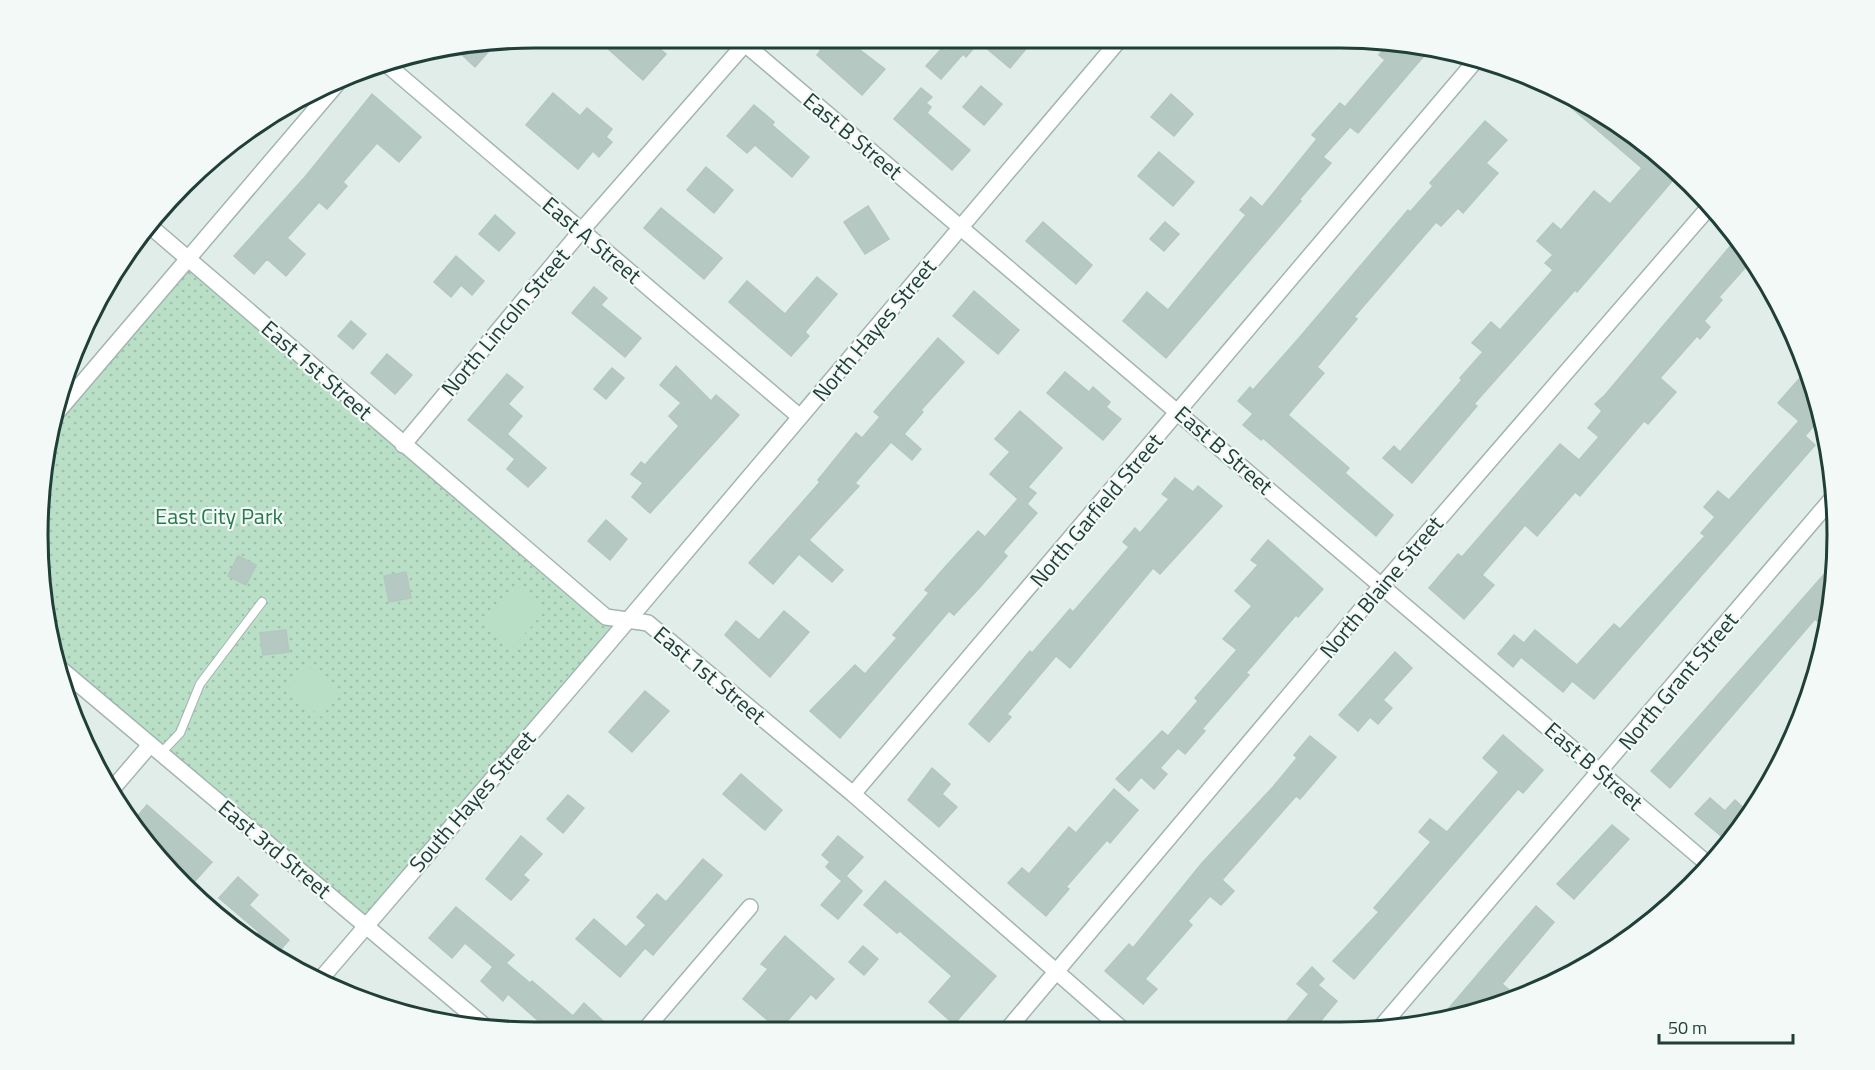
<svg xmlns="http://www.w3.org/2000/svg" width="1875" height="1070" viewBox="0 0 1875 1070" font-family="'Titillium Web',sans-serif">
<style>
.grass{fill:url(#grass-dots)}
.pitch{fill:#b9dfc6}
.building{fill:#b6c8c2;stroke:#b3c7c0;stroke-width:1.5}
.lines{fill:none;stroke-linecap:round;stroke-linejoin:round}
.lane-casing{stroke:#a3b5b1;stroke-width:10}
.street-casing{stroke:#a3b5b1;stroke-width:18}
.lane{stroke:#fff;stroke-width:8}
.street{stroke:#fff;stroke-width:15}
.labels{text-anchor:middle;stroke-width:4.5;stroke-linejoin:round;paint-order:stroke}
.street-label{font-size:22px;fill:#203f39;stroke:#f2f9f6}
.park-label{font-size:22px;fill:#28794e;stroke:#f2f9f6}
.rim{fill:none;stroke:#203f39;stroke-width:3}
</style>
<defs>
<pattern id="grass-dots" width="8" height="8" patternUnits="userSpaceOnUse" patternTransform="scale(1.5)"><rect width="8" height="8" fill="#b9dfc6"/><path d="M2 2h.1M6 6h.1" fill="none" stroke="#9fc0ab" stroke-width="1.8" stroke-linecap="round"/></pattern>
</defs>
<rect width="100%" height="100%" fill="#e1ede9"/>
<polygon class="grass" points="188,259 606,617 626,622 367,925 62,670 39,567 54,416"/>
<g class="pitch">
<polygon points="517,587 545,611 513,647 485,623"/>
<polygon points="307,666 340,694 321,717 288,689"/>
</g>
<g class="building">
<polygon points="596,38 647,38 666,54 643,80"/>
<polygon points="808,38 844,38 885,69 862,95 817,55 821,50"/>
<polygon points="945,38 1035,38 1010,68 979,42 966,57 963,54 941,79 926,66 942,48 945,51 952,44"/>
<polygon points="1390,42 1429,50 1358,133 1350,127 1323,157 1331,163 1299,200 1301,201 1166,358 1123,321 1147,292 1168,310 1246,215 1240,210 1251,197 1262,207 1317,139 1312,135 1340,103 1345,107 1385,60 1379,55"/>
<polygon points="495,44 475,67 457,50"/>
<polygon points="981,86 1002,104 984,125 963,107"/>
<polygon points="921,88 932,97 926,103 931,107 927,113 970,150 952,170 894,119"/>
<polygon points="1555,89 1589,104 1668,161 1679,173 1577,292 1575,290 1474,404 1477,406 1412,483 1383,458 1394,446 1400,452 1462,380 1460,378 1483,352 1472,343 1491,322 1500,330 1553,270 1545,263 1553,255 1537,241 1553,223 1561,230 1594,191 1610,204 1642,168 1553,92"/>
<polygon points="553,93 580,116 587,108 612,129 606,137 612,142 599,157 593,151 578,169 526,125"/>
<polygon points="372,94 421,137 399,162 377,143 343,182 347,186 327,209 319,202 287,238 305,254 286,276 267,259 254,274 234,256 305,177"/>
<polygon points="1171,94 1193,114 1174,136 1151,117"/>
<polygon points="754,105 774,122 772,125 809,157 792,177 755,145 747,153 727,136"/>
<polygon points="1485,121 1507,140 1486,163 1498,173 1463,213 1458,208 1441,226 1436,222 1354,317 1357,319 1317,367 1324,373 1288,415 1349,468 1345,473 1393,515 1376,536 1263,438 1261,440 1243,425 1253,414 1238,401 1250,387 1253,390 1299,338 1408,210 1410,212 1433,186 1430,183"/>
<polygon points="1159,152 1194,182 1173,206 1138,176"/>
<polygon points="706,167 733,190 714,213 687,190"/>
<polygon points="868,206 889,239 865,254 844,222"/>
<polygon points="661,208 722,258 704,279 644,228"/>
<polygon points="495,215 515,233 499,251 479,234"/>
<polygon points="1043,222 1092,265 1076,284 1026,241"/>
<polygon points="1165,222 1179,234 1164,251 1150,239"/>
<polygon points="1738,237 1752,260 1719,297 1722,300 1704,321 1710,327 1700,339 1697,336 1660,378 1676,392 1648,424 1644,421 1580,496 1575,492 1537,536 1525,525 1482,575 1494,585 1464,619 1429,588 1458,554 1462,557 1560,444 1579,460 1599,437 1588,428 1602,411 1595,404 1605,395"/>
<polygon points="456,256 484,281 472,295 461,285 451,297 434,282"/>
<polygon points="817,277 837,294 805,332 809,336 791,356 729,302 747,281 785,314"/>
<polygon points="594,287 607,298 601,305 641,338 625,357 572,313"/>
<polygon points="974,291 1019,330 998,354 953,316"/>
<polygon points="351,321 366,334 353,349 338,336"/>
<polygon points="938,338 964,362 921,410 923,412 904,434 921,449 912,460 891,442 855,483 859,486 809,540 843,570 832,582 799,554 773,584 749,563 820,482 818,480 856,433 862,438 880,417 874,412"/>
<polygon points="387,354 412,375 395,394 371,373"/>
<polygon points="676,366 711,401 716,395 739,415 650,513 632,497 643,483 631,474 641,462 645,465 679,426 669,416 681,403 660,385"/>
<polygon points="612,368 624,378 606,399 594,389"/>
<polygon points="1807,370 1822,416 1805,436 1815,445 1594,699 1572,681 1563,692 1521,657 1513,667 1498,654 1514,635 1524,643 1535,630 1577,665 1614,624 1620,629 1705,536 1701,533 1715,517 1704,507 1718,491 1729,500 1799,421 1778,403"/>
<polygon points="1065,372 1089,392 1093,387 1110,402 1106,407 1121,419 1103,440 1047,393"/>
<polygon points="507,374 523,387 508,404 522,416 507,434 546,468 528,487 507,469 515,459 468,420"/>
<polygon points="1020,411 1062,448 1028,487 1036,493 1027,504 1037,513 1003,552 1007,556 981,586 954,615 949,611 840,738 810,711 855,665 865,674 897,638 893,635 929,593 925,590 946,566 978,531 985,537 1018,499 990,474 1010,452 995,439"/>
<polygon points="1175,478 1193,492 1198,486 1222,506 1160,574 1153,568 1070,668 1056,656 1007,714 1011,717 989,742 969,724 1030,651 1032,653 1070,609 1073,612 1129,547 1123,542 1135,528 1140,533 1169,499 1162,494"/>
<polygon points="606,520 627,539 610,560 588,541"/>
<polygon points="1268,540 1323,589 1298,617 1296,615 1246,673 1249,675 1202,729 1205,731 1185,754 1178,748 1160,768 1167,774 1154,789 1141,777 1129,791 1116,779 1162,731 1168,736 1198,701 1195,698 1237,650 1223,639 1252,606 1235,591 1258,565 1251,560"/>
<polygon points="238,556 256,565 246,585 228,576"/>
<polygon points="1834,563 1833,600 1826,629 1815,619 1670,788 1651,771"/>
<polygon points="406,572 411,598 389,602 384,576"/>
<polygon points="784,611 809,632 770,677 725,635 736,621 759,640"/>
<polygon points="286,630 289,652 263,655 260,633"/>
<polygon points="1395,652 1412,668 1383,700 1392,708 1378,724 1370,717 1358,731 1339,715"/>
<polygon points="645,691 669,711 632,752 609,732"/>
<polygon points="1503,735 1543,770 1523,793 1518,789 1354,979 1333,961 1379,912 1374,908 1431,842 1419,832 1430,819 1447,832 1499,772 1483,758"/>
<polygon points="1310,736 1336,757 1300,799 1296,796 1222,880 1234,891 1221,905 1210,896 1188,921 1192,925 1145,979 1157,989 1143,1004 1105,971 1129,944 1133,948 1202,863 1273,787 1297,758 1294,755"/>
<polygon points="932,768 950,784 942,794 957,807 939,827 908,800"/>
<polygon points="741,774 782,810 765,830 723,794"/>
<polygon points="1114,789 1138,810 1110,843 1107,840 1066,887 1069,889 1046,916 1008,883 1022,868 1029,874 1069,827 1076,833"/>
<polygon points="568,795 584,808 563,833 547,819"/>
<polygon points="1710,798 1725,811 1735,800 1749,813 1727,841 1695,814"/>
<polygon points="147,805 212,862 195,881 155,845 152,849 134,820"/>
<polygon points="1612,825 1629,839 1574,899 1557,884"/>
<polygon points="521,836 542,854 523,875 529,880 511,900 486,879"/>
<polygon points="838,836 863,857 846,876 862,891 838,919 821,905 842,881 826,867 830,862 822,855"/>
<polygon points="703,859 722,875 653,955 645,948 620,977 576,939 594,919 626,947 646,925 637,917 657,894 666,902"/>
<polygon points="238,877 258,895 249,905 289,940 275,956 253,939 259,932 219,898"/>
<polygon points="885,881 996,976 954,1024 929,1002 952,976 900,931 897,933 864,905"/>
<polygon points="1536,906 1554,922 1502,984 1518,997 1500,1006 1438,1021"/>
<polygon points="456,907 514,955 506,963 530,983 532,981 573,1016 584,1003 603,1021 594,1031 550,1031 508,994 503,1001 481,981 493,967 465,943 452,958 429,938"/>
<polygon points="785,936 834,979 816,999 811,994 779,1030 743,999 768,969 761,964"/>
<polygon points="863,946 878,959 864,975 849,962"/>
<polygon points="1312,967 1324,979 1318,985 1337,1001 1314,1029 1280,1029 1309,994 1297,984"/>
</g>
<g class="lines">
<g class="lane-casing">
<polyline id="lane" points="160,754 180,733 200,684 262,602"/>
</g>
<g class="street-casing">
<g id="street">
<polyline points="738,38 1709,865"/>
<polyline points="384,62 800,417"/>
<polyline points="151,227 606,617 648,623 853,794 1122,1029"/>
<polyline points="54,416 337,84"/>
<polyline points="403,445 581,231 750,38"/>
<polyline points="62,670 487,1028"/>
<polyline points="114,787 150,745"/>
<polyline points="853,794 1477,59"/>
<polyline points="319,981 580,677 1121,38"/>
<polyline points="1380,1028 1835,495"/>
<polyline points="1007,1030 1382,585 1710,206"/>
<polyline points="644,1031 750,907"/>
</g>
</g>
<use href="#lane" class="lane"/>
<use href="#street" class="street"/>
</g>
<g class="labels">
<g class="street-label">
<text transform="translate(853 136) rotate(40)" y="8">East B Street</text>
<text transform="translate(592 240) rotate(40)" y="8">East A Street</text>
<text transform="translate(505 322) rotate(-50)" y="8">North Lincoln Street</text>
<text transform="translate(874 330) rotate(-50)" y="8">North Hayes Street</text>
<text transform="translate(317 370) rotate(41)" y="8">East 1st Street</text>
<text transform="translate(1224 450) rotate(41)" y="8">East B Street</text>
<text transform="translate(1096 510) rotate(-50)" y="8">North Garfield Street</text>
<text transform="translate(1381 587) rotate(-50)" y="8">North Blaine Street</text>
<text transform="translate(710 675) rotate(40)" y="8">East 1st Street</text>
<text transform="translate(1678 681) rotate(-50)" y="8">North Grant Street</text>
<text transform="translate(1594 766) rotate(41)" y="8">East B Street</text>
<text transform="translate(472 801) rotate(-49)" y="8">South Hayes Street</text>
<text transform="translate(275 849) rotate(40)" y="8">East 3rd Street</text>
</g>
<g class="park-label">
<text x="219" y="524">East City Park</text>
</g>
</g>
<path d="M0 0H1875V1070H0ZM535 48H1340A487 487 0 0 1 1827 535V535A487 487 0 0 1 1340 1022H535A487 487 0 0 1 48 535V535A487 487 0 0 1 535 48Z" fill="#f2f9f6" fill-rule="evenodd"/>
<path class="rim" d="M535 48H1340A487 487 0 0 1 1827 535V535A487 487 0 0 1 1340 1022H535A487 487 0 0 1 48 535V535A487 487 0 0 1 535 48Z"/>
<path d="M1659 1034v9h134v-9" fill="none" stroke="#203f39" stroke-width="3"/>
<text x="1668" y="1034" font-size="18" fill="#203f39" stroke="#f2f9f6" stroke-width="4.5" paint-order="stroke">50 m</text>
</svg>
